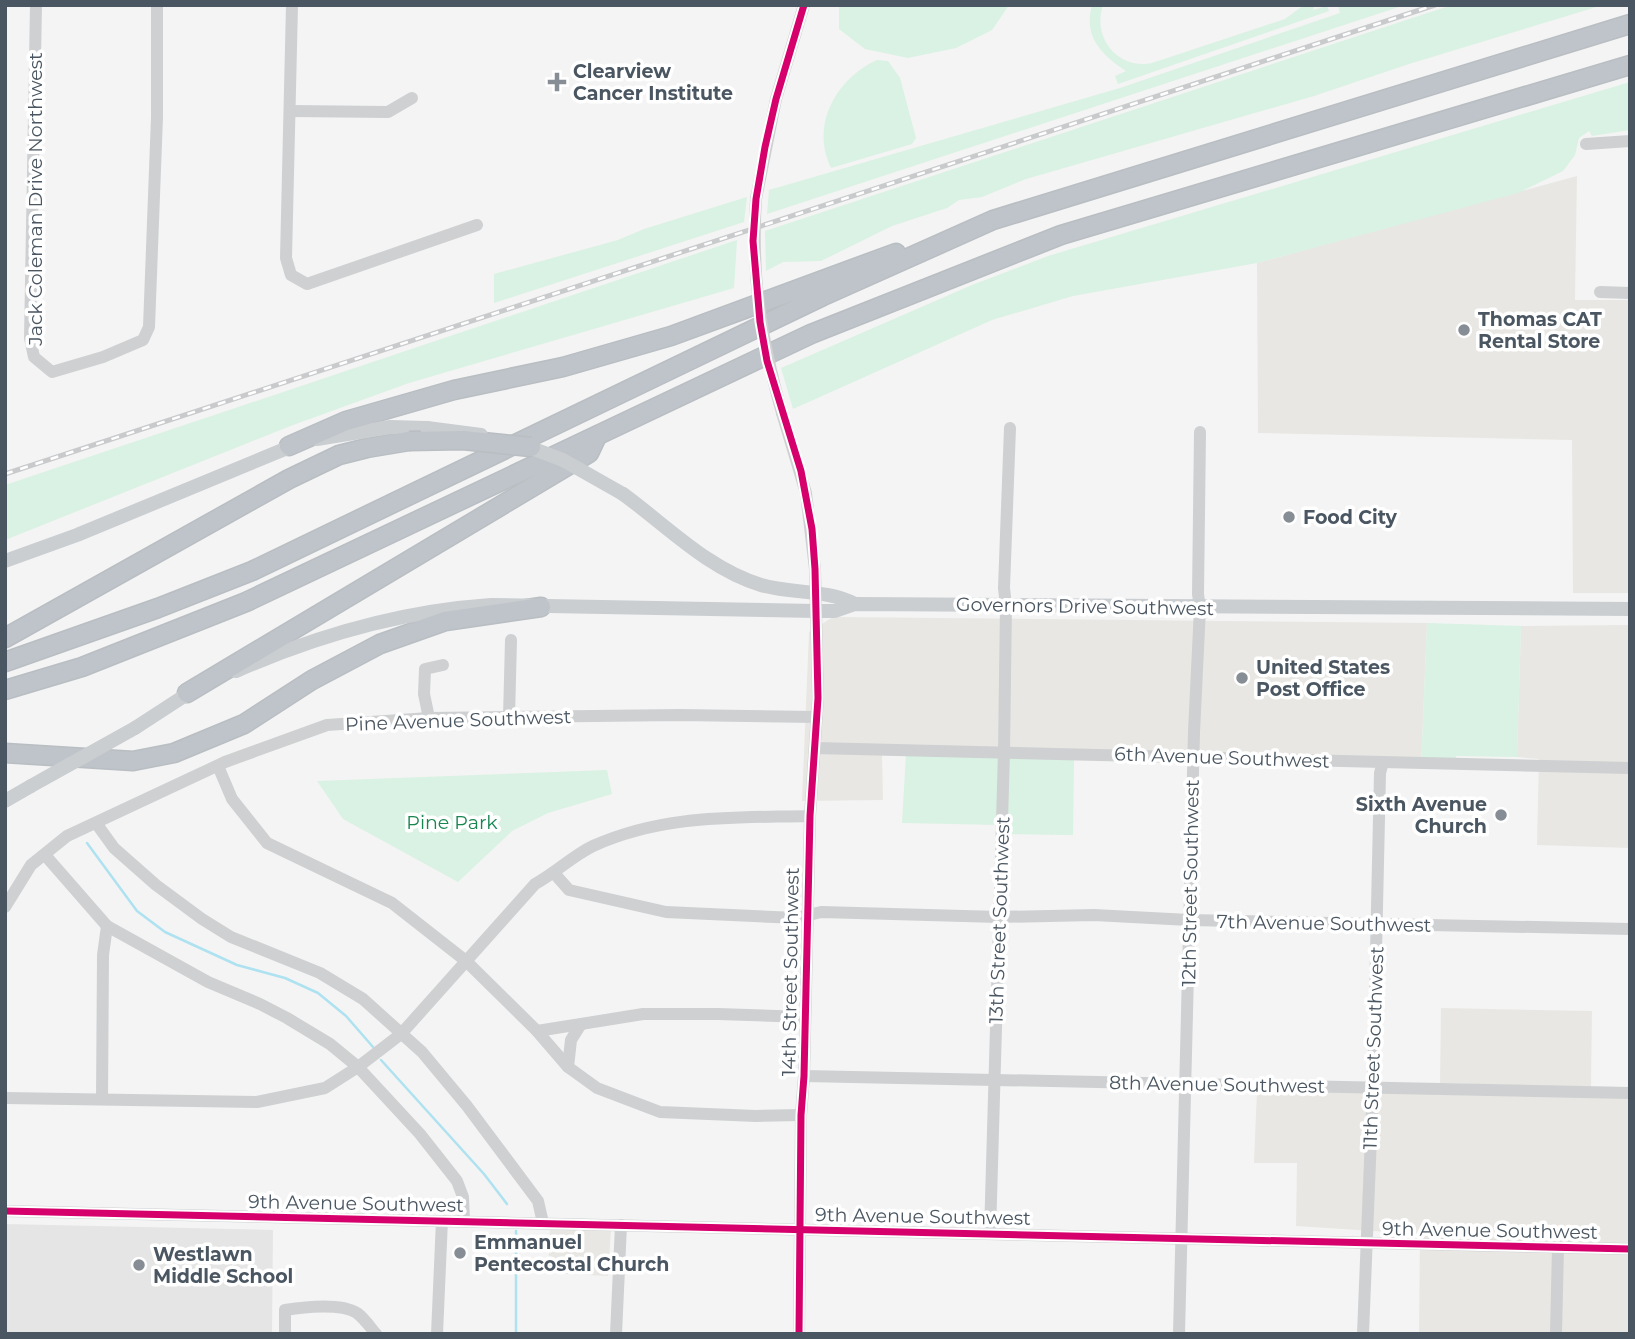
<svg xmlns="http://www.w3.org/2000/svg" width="1635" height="1339" viewBox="0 0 1635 1339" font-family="Montserrat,sans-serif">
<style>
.commercial{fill:#e8e7e3}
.education{fill:#e6e5e6}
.green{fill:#d9f2e3}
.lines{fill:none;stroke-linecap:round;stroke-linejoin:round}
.stream{stroke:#aee2f0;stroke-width:2.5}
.highway-casing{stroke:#b9bec3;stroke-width:21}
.minor{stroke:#ced0d2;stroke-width:12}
.major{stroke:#caced1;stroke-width:14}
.highway{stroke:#bec4c9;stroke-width:18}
.rail-casing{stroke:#c9cacc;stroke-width:5}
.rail{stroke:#fff;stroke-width:2.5;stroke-dasharray:8;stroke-linecap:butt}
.highway-bridge-casing{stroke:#b9bec3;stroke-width:21;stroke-linecap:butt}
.minor-bridge{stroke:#ced0d2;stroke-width:12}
.major-bridge{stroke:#caced1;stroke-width:14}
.highway-bridge{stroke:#bec4c9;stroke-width:18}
.cycleway-casing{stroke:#fff;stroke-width:11}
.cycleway{stroke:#d6006c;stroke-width:7}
.poi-dot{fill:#868d94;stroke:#fff;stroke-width:2.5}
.labels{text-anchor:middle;stroke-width:7;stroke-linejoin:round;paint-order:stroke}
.poi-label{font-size:19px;font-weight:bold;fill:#4a5661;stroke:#fff;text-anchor:start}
.street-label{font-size:19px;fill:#4a5661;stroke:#fff}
.park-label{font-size:19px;fill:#17864f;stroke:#fff}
</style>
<rect width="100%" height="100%" fill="#f4f4f4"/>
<g class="commercial">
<polygon points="1577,176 1575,300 1630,300 1630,593 1573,593 1572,440 1258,433 1257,263"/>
<polygon points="833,617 1427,623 1421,767 882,754 883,800 802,801 809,632"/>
<polygon points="1630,625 1630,848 1537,845 1539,759 1517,757 1521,626"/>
<polygon points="1441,1008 1592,1011 1591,1087 1440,1083"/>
<polygon points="1257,1090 1630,1097 1630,1334 1419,1334 1420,1234 1296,1226 1297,1163 1254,1163"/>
<polygon points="550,1230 611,1230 608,1276 548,1273"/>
</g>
<polygon class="education" points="5,1224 273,1230 272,1334 5,1334"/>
<g class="green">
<polygon points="839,5 1009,5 992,30 956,48 908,58 865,49 839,29"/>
<path d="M1092 5H1103C1092 37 1117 70 1152 63L1285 19 1304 5H1315L1313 10 1327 6 1329 11 1118 84 1115 76 1126 71C1102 55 1083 37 1092 5Z"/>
<polygon points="1338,5 1405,5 767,214 769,190 1120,88 1340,13"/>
<polygon points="1452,5 1603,5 1409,64 1314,96 1026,179 982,197 959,200 947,208 892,226 821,261 783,262 766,271 765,231"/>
<path d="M877 60 888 61 900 78 916 138 912 144 831 168C810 125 836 79 877 60Z"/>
<polygon points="1630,82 1630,130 1592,136 1589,131 1579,138 1575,155 1563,171 1518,193 1257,263 1073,296 992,320 793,409 781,368 972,285 1048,256"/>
<polygon points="747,197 744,222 494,303 494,274 618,240 644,229"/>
<polygon points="737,240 734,288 409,383 293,425 5,540 5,485"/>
<polygon points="1427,623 1521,626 1517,757 1456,756 1456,768 1421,767"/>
<polygon points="906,754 1074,758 1073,835 1001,834 1001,825 902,823"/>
<polygon points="607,770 612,794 548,813 512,831 458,882 343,819 317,781"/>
</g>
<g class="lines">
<g class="stream">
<polyline points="87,843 137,911 165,932 237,965 285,978 318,993 346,1016 373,1047"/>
<polyline points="381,1060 484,1174 507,1204"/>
<polyline points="516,1231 516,1334"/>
</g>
<g class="highway-casing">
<g id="highway">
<polyline points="289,446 346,421 454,390 563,367 671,336 896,253"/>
<polyline points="5,638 289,479 339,455 367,448 409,441"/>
<polyline points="5,662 158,608 252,571 823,296 993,220 1630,24"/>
<polyline points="5,690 82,667 246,602 811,334 1061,235 1630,65"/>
<polyline points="187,693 589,453 597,436"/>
<polyline points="5,753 133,761 174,753 244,724 312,680 380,644 445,621 541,607"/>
</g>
</g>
<g class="minor">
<polyline points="36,5 30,338 34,357 52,372 103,357 143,340 149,327 157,117 157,5"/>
<polyline points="292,5 286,258 291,275 307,284 477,225"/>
<polyline points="290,111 388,112 412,98"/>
<polyline points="1586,144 1630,141"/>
<polyline points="756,199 776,99 804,5"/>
<polyline points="1600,292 1630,293"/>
<polyline points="782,413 806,493 815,569 818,698 810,816 804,1076 801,1115 799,1334"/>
<polyline points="509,717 511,640"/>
<polyline points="429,718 424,694 425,669 443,665"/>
<polyline points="815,748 1630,768"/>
<polyline points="218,766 232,799 267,843 392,903 466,961 537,1031 568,1067 597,1088 660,1112 756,1116 801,1115"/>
<polyline points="96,823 114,848 156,885 202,919 231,937 320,973 363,999 422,1052 467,1106 538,1201 543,1223"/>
<polyline points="45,855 107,926 208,982 260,1004 287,1018 330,1044 358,1067 420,1134 457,1181 463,1197 464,1221"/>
<polyline points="554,873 569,890 666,912 797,918 821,912 999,917 1094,915 1189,920 1630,929"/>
<polyline points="5,907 31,865 67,836 225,762 327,725 429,718 680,715 817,717"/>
<polyline points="537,1031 643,1014 718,1014 805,1017"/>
<polyline points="568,1067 571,1040 581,1024"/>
<polyline points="804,1076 1630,1093"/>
<path d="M5 1098 257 1102 325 1088 358 1067 401 1034 535 884C555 873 574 855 593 846 664 814 734 818 810 816"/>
<polyline points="102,1099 103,955 107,926"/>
<polyline points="5,1211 1630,1249"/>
<polyline points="990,1234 1004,752 1006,606 1004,588 1010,428"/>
<path d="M285 1334V1310C304 1307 341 1303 357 1313 364 1318 370 1327 376 1334"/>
<polyline points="437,1334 442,1220"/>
<polyline points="616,1334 621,1225"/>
<polyline points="1179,1334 1194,732 1200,608 1198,594 1200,432"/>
<polyline points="1363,1334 1373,1087 1380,773 1383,762"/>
<polyline points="1556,1334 1558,1247"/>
</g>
<g class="major">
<polyline points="317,439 390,427 427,428"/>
<path d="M623 494C667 526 708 569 761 585 792 594 827 589 855 604"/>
<polyline points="5,561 77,535 297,444"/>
<path d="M236 671C318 635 402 611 491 605L816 611H835L855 604 1630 609"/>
<polyline points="135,728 195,689"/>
<polyline points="5,801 31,786"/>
</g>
<use href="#highway" class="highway"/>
<g class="rail-casing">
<polyline id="rail" points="5,474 1435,5"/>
</g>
<use href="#rail" class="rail"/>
<g class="highway-bridge-casing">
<polyline id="highway-bridge" points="409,441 463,440 531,447"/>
</g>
<path class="minor-bridge" d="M756 199C751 277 761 338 782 413"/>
<g class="major-bridge">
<polyline points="427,428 481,435"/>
<polyline points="521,444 563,460 623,494"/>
<polyline points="31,786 135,728"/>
</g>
<use href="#highway-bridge" class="highway-bridge"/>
<g class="cycleway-casing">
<g id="cycleway">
<polyline points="5,1211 1630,1249"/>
<polyline points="799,1334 801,1115 804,1076 810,816 818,698 815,569 812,529 801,471 767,361 760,322 753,241 756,199 765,147 776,99 804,5"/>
</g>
</g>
<use href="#cycleway" class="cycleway"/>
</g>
<g class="poi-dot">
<path d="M553.5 71.5h7v7h7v7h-7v7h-7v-7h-7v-7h7z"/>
<circle cx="1464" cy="330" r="7"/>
<circle cx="1289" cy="517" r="7"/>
<circle cx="1242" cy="678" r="7"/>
<circle cx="1501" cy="815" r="7"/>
<circle cx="460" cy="1253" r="7"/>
<circle cx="139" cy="1265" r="7"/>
</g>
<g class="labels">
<g class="poi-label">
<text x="573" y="78">Clearview<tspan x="573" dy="22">Cancer Institute</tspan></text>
<text x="1478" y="326">Thomas CAT<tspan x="1478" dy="22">Rental Store</tspan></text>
<text x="1303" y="524">Food City</text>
<text x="1256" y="674">United States<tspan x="1256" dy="22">Post Office</tspan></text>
<text x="1487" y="811" text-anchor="end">Sixth Avenue<tspan x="1487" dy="22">Church</tspan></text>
<text x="474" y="1249">Emmanuel<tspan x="474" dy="22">Pentecostal Church</tspan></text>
<text x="153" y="1261">Westlawn<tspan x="153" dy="22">Middle School</tspan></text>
</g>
<g class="street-label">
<text transform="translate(35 199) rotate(-90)" y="7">Jack Coleman Drive Northwest</text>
<text transform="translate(1085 606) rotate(1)" y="7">Governors Drive Southwest</text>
<text transform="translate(458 720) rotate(-2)" y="7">Pine Avenue Southwest</text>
<text transform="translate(1222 757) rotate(2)" y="7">6th Avenue Southwest</text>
<text transform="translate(1190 883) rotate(-89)" y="7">12th Street Southwest</text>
<text transform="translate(999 920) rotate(-88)" y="7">13th Street Southwest</text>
<text transform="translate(1324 923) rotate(1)" y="7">7th Avenue Southwest</text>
<text transform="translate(790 972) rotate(-89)" y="7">14th Street Southwest</text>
<text transform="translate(1373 1048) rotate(-88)" y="7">11th Street Southwest</text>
<text transform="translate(1217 1084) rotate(1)" y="7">8th Avenue Southwest</text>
<text transform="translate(356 1203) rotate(1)" y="7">9th Avenue Southwest</text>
<text transform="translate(923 1216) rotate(1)" y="7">9th Avenue Southwest</text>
<text transform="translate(1490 1230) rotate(1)" y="7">9th Avenue Southwest</text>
</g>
<g class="park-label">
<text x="452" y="829">Pine Park</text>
</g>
</g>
<rect width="1635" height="1339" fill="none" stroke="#4a5661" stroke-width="14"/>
</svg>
